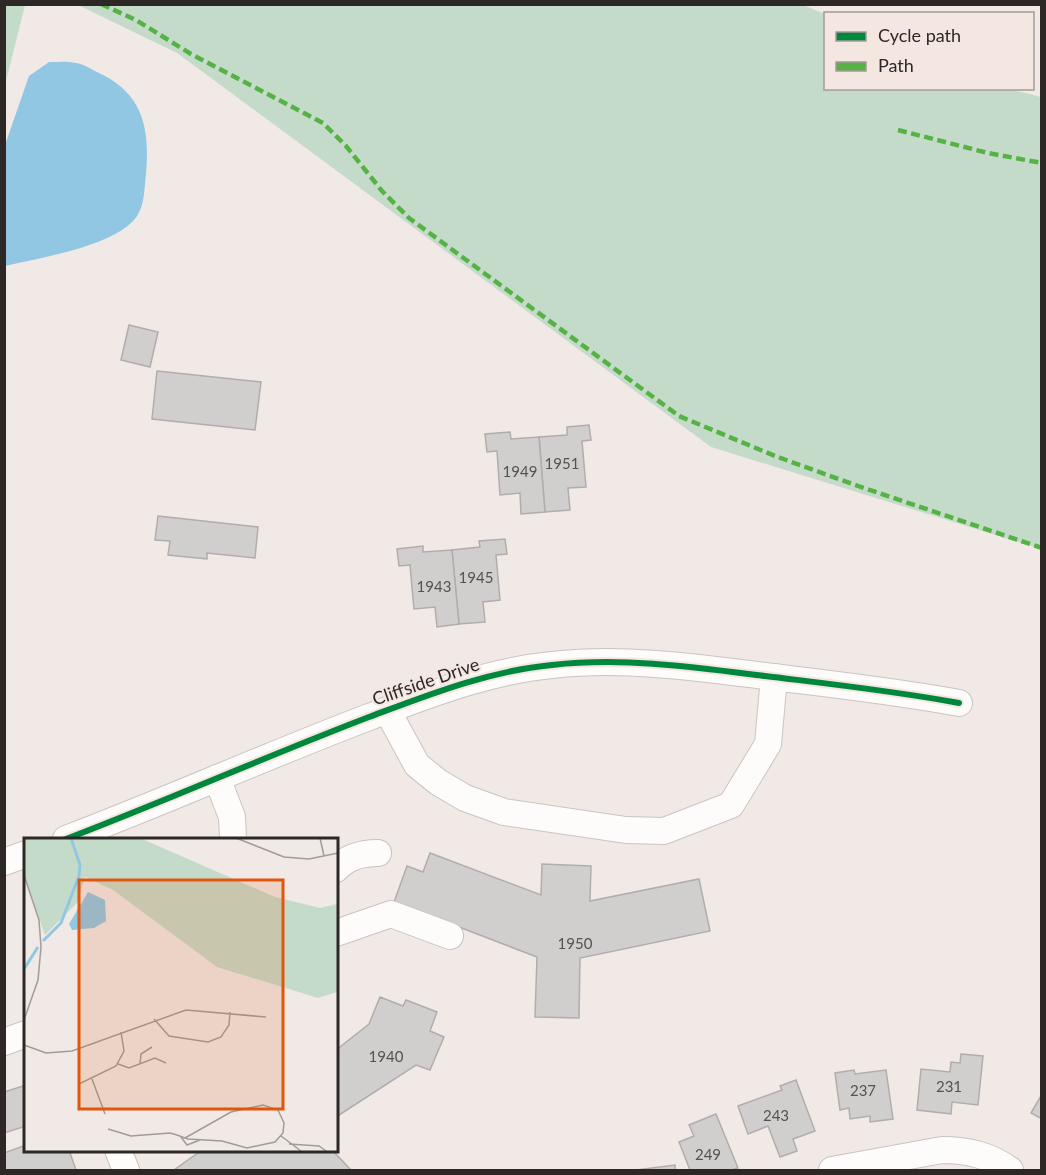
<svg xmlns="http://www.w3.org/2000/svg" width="1046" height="1175" viewBox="0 0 1046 1175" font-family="Lato,sans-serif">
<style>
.green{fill:#c5dbca}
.water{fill:#92c7e4}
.building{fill:#d1cece;stroke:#b1adad;stroke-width:1.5}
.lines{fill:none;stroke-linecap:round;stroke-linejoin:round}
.minor-casing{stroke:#cac4c2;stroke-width:28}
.minor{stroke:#fdfcfb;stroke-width:26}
.quiet{stroke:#56b245;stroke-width:4.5;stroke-dasharray:9 4.5;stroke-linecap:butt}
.cycleway-casing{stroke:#f4e7e2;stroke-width:10}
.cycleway{stroke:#00873e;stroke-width:6}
.labels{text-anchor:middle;stroke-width:4.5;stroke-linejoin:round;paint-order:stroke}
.number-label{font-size:15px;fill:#565250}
.street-label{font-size:18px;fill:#2d2826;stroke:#f4e7e2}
.inset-river{fill:none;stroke:#92c7e4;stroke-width:3}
.inset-road{fill:none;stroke:#a29c99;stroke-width:1.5}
.view{fill:#df570d;fill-opacity:0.15;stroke:#df570d;stroke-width:3}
.inset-edge{fill:none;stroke:#2d2826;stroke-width:3}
</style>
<rect width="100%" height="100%" fill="#f0e9e6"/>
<g class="green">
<polygon points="5,4 25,5 5,85 4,5"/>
<polygon points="78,5 803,5 825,14 826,88 1005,88 1041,97 1041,549 711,447 177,53"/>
</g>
<path class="water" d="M49 62C58 62 67 61 76 63 83 64 91 69 97 72 143 93 150 127 146 174 144 190 145 209 133 221 109 247 39 258 5 266V145L29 76Z"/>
<g class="building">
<polygon points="129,325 158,332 150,367 121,360"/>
<polygon points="157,371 261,382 255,430 152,419"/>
<polygon points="589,425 591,440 582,441 586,487 568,488 570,510 545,512 539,437 567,435 567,427"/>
<polygon points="510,432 511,439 539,437 545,512 521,514 520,493 500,495 497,451 487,452 485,434"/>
<polygon points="158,516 258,527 255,558 207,553 207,559 168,555 170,541 155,540"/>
<polygon points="505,539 507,554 496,555 500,600 483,602 485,622 459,624 452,550 480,547 479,541"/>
<polygon points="423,546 423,552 452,550 459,624 437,627 435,607 414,609 410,565 399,566 397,549"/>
<polygon points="430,853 541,895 542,864 591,866 590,901 699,879 710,931 580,958 579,1018 535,1017 537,957 394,902 407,866 423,872"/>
<polygon points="380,997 403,1006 406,1000 437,1012 430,1031 444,1037 430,1070 416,1065 336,1117 336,1050 369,1024"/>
<polygon points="961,1054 983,1056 978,1105 952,1102 951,1114 917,1110 921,1069 950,1072 951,1062 960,1063"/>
<polygon points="854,1070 855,1074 886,1070 893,1119 870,1122 870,1116 850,1119 849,1108 840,1110 835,1073"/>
<polygon points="796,1080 815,1131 793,1139 797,1151 780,1157 768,1126 748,1134 738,1106 782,1090 780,1086"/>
<polygon points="26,1085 26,1126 4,1133 4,1092"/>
<polygon points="1042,1094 1042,1119 1031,1113"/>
<polygon points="716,1114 738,1168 732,1170 690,1170 679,1142 694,1136 689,1125"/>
<polygon points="26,1145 26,1150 69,1150 76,1170 4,1170 4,1153"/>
<polygon points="202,1150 332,1150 351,1170 174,1170"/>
<polygon points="675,1165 675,1170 636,1170"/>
</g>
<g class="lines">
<g class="minor-casing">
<g id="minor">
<polyline points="387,710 417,765 438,782 465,798 504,812 626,830 664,831 731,805 768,744 774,677"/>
<polyline points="217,778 232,817 233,839"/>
<path d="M66 839C168 800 267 756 369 717 428 695 488 671 552 665 624 657 694 667 765 676 830 684 895 691 959 703"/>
<polyline points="4,862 26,854"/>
<path d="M336 869C347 857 363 853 378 853"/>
<polyline points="336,933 391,914 450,936"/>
<polyline points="4,1042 26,1034"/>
<polyline points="118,1150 126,1170"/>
<path d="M832 1170 942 1150C968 1150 989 1155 1010 1170"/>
</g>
</g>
<use href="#minor" class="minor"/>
<g class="quiet">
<polyline points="101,4 136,20 191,54 323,123 346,146 382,191 409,218 679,416 775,456 858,486 1042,548"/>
<polyline points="898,130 988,153 1042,163"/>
</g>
<g class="cycleway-casing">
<path id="cycleway" d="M66 839C168 800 267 756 369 717 428 695 488 671 552 665 624 657 694 667 765 676 830 684 895 691 959 703"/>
</g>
<use href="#cycleway" class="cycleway"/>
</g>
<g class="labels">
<g class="number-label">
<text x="562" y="469">1951</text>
<text x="520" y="477">1949</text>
<text x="476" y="583">1945</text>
<text x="434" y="592">1943</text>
<text x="575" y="949">1950</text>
<text x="386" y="1062">1940</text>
<text x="949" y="1092">231</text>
<text x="863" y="1096">237</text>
<text x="776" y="1121">243</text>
<text x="708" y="1160">249</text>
</g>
<g class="street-label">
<text transform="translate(426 682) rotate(-19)" y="6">Cliffside Drive</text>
</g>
</g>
<g transform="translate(24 838)">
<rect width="314" height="314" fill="#f0e9e6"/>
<path d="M0 0H116L251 59 296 70 313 66V154L294 160 193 129 89 52 61 39 54 64 21 97 0 37Z" fill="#c5dbca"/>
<path d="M64 54 81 62 82 83 70 90 48 92 45 86Z" fill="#92c7e4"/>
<path class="inset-river" d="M19 103 37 85 55 38 56 27 47 0M0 131 14 109"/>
<path class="inset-road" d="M212 0 260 19 285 21 314 15M296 0 300 18M0 37 15 82 17 109 14 142 0 182M130 181 145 198 184 204 197 199 205 187 206 174M0 207 22 215 48 213 162 172 242 179M94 226 105 230 131 220 142 225M116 226 117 216 128 209M68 241 81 276M55 246 92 228 100 213 97 194M84 291 107 298 146 295 153 297 161 300 164 301 198 303 223 310 251 304 259 295 260 285 254 272 239 267 207 274 161 300M257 298 277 313M157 299 163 307 176 302M265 306 295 308 302 313"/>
<path class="view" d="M55 42H259V271H55Z"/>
<rect width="314" height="314" class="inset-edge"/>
</g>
<rect width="1046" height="1175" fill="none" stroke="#2d2826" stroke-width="12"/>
<rect x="824" y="12" width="210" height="78" fill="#f4e7e2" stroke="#a49b97" stroke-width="1.5"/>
<rect x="836" y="32" width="30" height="9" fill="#00873e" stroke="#a49b97" stroke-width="1.5"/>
<text x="878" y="42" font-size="18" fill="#2d2826">Cycle path</text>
<rect x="836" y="62" width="30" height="9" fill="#56b245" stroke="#a49b97" stroke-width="1.5"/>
<text x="878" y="72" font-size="18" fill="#2d2826">Path</text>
</svg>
